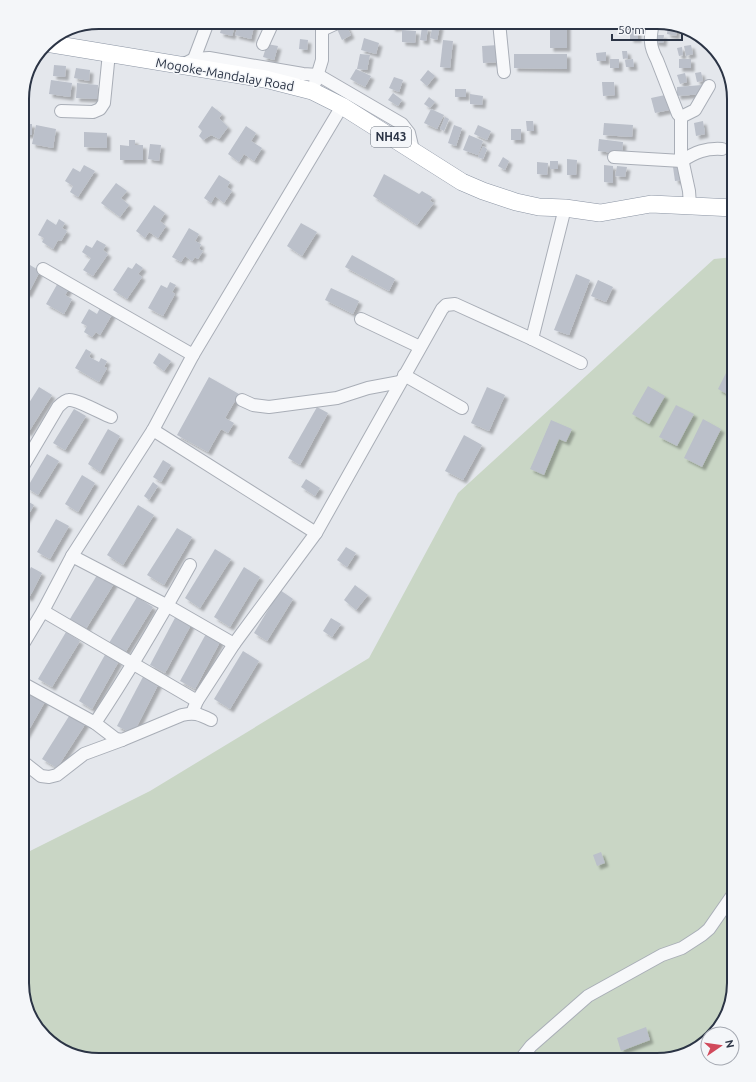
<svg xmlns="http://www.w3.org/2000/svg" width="756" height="1082" viewBox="0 0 756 1082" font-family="Ubuntu,sans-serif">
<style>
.green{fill:#c9d6c5}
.building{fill:#bbc0ca;filter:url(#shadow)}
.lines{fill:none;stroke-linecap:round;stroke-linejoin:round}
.minor-casing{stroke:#a9aeb7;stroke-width:14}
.highway-casing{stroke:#8b94a3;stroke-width:18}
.minor{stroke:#f7f8fa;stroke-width:12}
.highway{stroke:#fff;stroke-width:17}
.labels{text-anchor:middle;stroke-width:3;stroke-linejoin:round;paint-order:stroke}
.shield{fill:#f4f6f9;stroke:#676e7b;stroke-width:1}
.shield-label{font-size:12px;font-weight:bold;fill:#2b3445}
.street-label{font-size:13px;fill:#2b3445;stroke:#f4f6f9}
.rim{fill:none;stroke:#2b3445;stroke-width:2}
</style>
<defs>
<filter id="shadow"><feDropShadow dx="3.5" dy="3.5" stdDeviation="1" flood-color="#0004"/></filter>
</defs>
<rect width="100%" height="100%" fill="#e4e7ec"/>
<polygon class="green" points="734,257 734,983 724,1021 711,1034 708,1034 708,1037 696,1050 657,1060 94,1060 60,1050 32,1022 22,983 22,855 150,791 369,658 458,493 714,259"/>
<g class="building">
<polygon points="223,22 236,22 232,36 220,33"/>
<polygon points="239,22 255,22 251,39 235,35"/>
<polygon points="382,22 401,22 402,27 392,28 391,24 383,25"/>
<rect x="550" y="22" width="17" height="26"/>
<polygon points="433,24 440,26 437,40 430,38"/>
<polygon points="668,24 677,27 676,36 667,34"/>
<polygon points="346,25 351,35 342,40 337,29"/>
<rect x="630" y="26" width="8" height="13"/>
<polygon points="422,27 428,28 426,41 420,40"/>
<polygon points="402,30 416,31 415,43 402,42"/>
<polygon points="654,35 664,35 663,43 654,42"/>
<polygon points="364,38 379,43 376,54 361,50"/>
<polygon points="300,39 308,40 307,50 299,49"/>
<polygon points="443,40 453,41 450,68 440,67"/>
<polygon points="267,44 278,46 274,60 263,57"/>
<polygon points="499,45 500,62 483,63 482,46"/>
<polygon points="691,45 693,54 686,56 684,46"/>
<polygon points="682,47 683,55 679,56 677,48"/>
<polygon points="622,51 627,51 628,58 623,59"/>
<polygon points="606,52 606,61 597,61 596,53"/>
<polygon points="360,54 370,55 367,70 357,69"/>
<polygon points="514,54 567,54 567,69 514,68"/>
<rect x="610" y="59" width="9" height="9"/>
<polygon points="633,59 634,67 626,67 625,60"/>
<rect x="679" y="59" width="12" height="9"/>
<polygon points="54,65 66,66 65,77 53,76"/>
<polygon points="76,68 90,70 89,81 74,78"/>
<polygon points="356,69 371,76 365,87 350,79"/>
<polygon points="428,70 435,76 427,86 420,80"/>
<polygon points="701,72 703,81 697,82 695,73"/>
<polygon points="685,73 687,82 680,84 677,75"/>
<polygon points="394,77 403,80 399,92 389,88"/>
<polygon points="51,80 72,83 70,97 49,94"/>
<polygon points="602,82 614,82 615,95 603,96"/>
<polygon points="77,83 98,85 97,99 76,98"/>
<polygon points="702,85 703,94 677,96 677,87"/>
<rect x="455" y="89" width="11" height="8"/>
<polygon points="393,93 402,100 398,106 388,100"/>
<polygon points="470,94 483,96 482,105 470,104"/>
<polygon points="665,95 669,110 655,113 651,98"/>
<polygon points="429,97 435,102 430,108 424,104"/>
<polygon points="732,97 734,105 728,107 726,99"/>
<polygon points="212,106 222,114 219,118 228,127 219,139 211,135 203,140 199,136 202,131 198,127"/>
<polygon points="431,109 444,115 437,129 424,123"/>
<polygon points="445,117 449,119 444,131 440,129"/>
<polygon points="526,121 533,121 534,131 527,131"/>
<polygon points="703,121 705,134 696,136 694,123"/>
<polygon points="604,123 633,125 632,137 603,135"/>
<polygon points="22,124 32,124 32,135 22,134"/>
<polygon points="36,125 56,129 53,148 32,144"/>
<polygon points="454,125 462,128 456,146 448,143"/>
<polygon points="478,125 491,131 487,140 474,134"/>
<polygon points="246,126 256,133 251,141 262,148 254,161 244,154 239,162 228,154"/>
<rect x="511" y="129" width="10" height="11"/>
<polygon points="84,132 107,133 107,148 84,147"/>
<polygon points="469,135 483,141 478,155 463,150"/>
<polygon points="599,139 623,142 622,154 598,151"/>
<polygon points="129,140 135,140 135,145 143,145 143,160 120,160 120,145 129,146"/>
<polygon points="150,144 161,145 159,161 148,159"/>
<polygon points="483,146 487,149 483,159 478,157"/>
<polygon points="503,157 509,161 505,170 498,166"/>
<polygon points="567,159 577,160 576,175 567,175"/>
<rect x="550" y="161" width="8" height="8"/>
<polygon points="537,162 548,163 547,175 537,174"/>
<polygon points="84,165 95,171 78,197 70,192 73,186 65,181 73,168 80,172"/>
<polygon points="604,165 613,166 613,183 604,182"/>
<polygon points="617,166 627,167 625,177 615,176"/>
<polygon points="682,166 684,180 675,181 673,167"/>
<polygon points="384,174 419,194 422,191 432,197 430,201 434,203 417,225 373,196"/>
<polygon points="219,175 230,182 227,187 232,191 224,203 215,196 211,203 204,198"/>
<rect x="727" y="176" width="7" height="11"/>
<polygon points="116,183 127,191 121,198 129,205 120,217 101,203"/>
<polygon points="154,205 165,213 160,221 166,226 158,238 149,232 145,238 136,231"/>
<polygon points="47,219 56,225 59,219 65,223 62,228 67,231 61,241 58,240 53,249 42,242 44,238 38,235"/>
<polygon points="301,223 317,232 302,256 287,246"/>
<polygon points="189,228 199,234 195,241 201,244 199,249 203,251 198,259 195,257 192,261 185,256 181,262 172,257"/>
<polygon points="97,240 106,245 103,250 108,254 93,276 83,270 91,258 82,252 86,245 92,248"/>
<polygon points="352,255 395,279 389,291 345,267"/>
<polygon points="136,263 143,268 138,274 142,277 127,299 113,290 128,267 132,269"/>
<polygon points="30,265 40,271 28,294 24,292 22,296 22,271 25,273"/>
<polygon points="576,274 590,280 569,335 554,330"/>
<polygon points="598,280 613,287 606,302 591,296"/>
<polygon points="59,281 70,287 65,295 72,299 64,314 46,304"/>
<polygon points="170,282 176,285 172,292 175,294 163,316 148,308 161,285 167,288"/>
<polygon points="331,288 359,301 353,314 325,300"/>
<polygon points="101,306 113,313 100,335 96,332 92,337 84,332 87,326 81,323 89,309 97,314"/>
<polygon points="86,349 91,352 89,357 99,362 101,358 107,361 104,367 107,368 99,382 75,368"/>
<polygon points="159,353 171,361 164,371 153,363"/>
<polygon points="726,373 734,377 734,398 718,389"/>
<polygon points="209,377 239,394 225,418 234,423 228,433 221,429 208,452 177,435"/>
<polygon points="648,386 665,396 649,424 632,414"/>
<polygon points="39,387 52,395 28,433 22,429 22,414"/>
<polygon points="487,387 505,395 489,431 471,423"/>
<polygon points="676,405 694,414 677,446 659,437"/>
<polygon points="317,407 328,413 300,465 288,458"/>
<polygon points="74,409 86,416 65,450 53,443"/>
<polygon points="703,419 721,429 702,467 684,458"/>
<polygon points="551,420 572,429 566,442 559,439 544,475 530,469"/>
<polygon points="108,429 120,436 100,472 88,464"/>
<polygon points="464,435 482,445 463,480 445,471"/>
<polygon points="47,454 59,461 38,495 27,488"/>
<polygon points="163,460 171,465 161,482 153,477"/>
<polygon points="82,475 95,483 78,512 65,504"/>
<polygon points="306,479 320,488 315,496 301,487"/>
<polygon points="153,482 158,486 149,500 144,496"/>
<polygon points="22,498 34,505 22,526"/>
<polygon points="138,505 154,515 123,565 107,555"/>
<polygon points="56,519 69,526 50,559 37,552"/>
<polygon points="177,528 192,537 164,585 147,575"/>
<polygon points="346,547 356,553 347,567 337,560"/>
<polygon points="215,549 231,559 200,608 185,598"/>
<polygon points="31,567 42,573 29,598 22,594 22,584"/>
<polygon points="244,567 260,577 230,627 214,617"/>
<polygon points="99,572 115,582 84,632 68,622"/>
<polygon points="355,585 368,595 356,610 344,600"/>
<polygon points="280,590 293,599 267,641 254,633"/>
<polygon points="137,597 153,607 125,653 109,643"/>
<polygon points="177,614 192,623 165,673 150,665"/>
<polygon points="331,618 341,624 332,637 323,631"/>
<polygon points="66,632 80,641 52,687 38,679"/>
<polygon points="207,632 221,640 195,689 180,681"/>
<polygon points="243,651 259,661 230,709 214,699"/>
<polygon points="106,653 119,661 92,709 79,701"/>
<polygon points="144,675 159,683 133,734 117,726"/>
<polygon points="31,691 46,700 22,742 22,707"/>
<polygon points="71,713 86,723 57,768 42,759"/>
<polygon points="601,852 605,863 597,866 593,855"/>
<polygon points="646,1027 650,1040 621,1051 617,1038"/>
</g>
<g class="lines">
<g class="minor-casing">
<g id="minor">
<polyline points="499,22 504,72"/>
<path d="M653 22C650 38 649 45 657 60L678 114 681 117V154L689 191 690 205"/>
<polyline points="263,44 273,22"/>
<polyline points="194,59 208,22"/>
<polyline points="182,65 194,59 209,58 303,74 318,75 402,124 409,133 413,150"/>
<polyline points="315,83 322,60 322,30 339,22"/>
<polyline points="61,111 93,112 100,109 104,103 109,53"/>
<polyline points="681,117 695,110 709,86"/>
<path d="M614 157 682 161C695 152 706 148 722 149"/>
<polyline points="43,269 193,355"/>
<polyline points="361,319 420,347"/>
<polyline points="532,339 581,363"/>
<polyline points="404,375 462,408"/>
<polyline points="242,400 253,405 269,407 337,398 368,388 400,382"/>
<polyline points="153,430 316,533"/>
<path d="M22 468 58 407C61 404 65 400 69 400 76 399 103 414 111 417"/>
<polyline points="72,556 168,606 234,644"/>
<polyline points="43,611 197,701"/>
<polyline points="22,646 43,611 72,556 153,430 193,355 342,106"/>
<path d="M22 683 95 723 116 739 122 740 182 715C194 712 199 714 211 720"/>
<polyline points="192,713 197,701 234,644 316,533 442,309 446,305 455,304 532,339 565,208"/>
<path d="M95 723C129 672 160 619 190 565"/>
<polyline points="22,761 41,776 49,777 57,775 84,754 122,740"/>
<polyline points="520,1060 531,1046 588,996 662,955 682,948 702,935 709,929 734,893"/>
</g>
</g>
<g class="highway-casing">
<polyline id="highway" points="46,43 265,79 312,91 342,106 462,182 483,191 516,202 539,207 565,208 600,213 651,204 734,208"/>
</g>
<use href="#minor" class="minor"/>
<use href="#highway" class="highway"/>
</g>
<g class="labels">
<rect class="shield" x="371" y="127" width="40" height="20" rx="3"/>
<g class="shield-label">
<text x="391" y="141">NH43</text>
</g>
<g class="street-label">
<text transform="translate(225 74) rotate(10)" y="5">Mogoke-Mandalay Road</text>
</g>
</g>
<path d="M0 0H756V1082H0ZM99 29H657A70 70 0 0 1 727 99V983A70 70 0 0 1 657 1053H99A70 70 0 0 1 29 983V99A70 70 0 0 1 99 29Z" fill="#f4f6f9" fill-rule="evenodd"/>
<path class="rim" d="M99 29H657A70 70 0 0 1 727 99V983A70 70 0 0 1 657 1053H99A70 70 0 0 1 29 983V99A70 70 0 0 1 99 29Z"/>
<g transform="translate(720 1046) rotate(77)"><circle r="19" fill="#f4f6f9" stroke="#a4a8b1"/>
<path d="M0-3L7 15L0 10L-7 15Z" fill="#d1495b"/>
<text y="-6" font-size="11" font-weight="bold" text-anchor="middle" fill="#2b3445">N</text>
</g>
<path d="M612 34v6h70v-6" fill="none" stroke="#2b3445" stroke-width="2"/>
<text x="618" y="34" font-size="12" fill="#2b3445" stroke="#f4f6f9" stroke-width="3" paint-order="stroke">50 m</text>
</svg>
